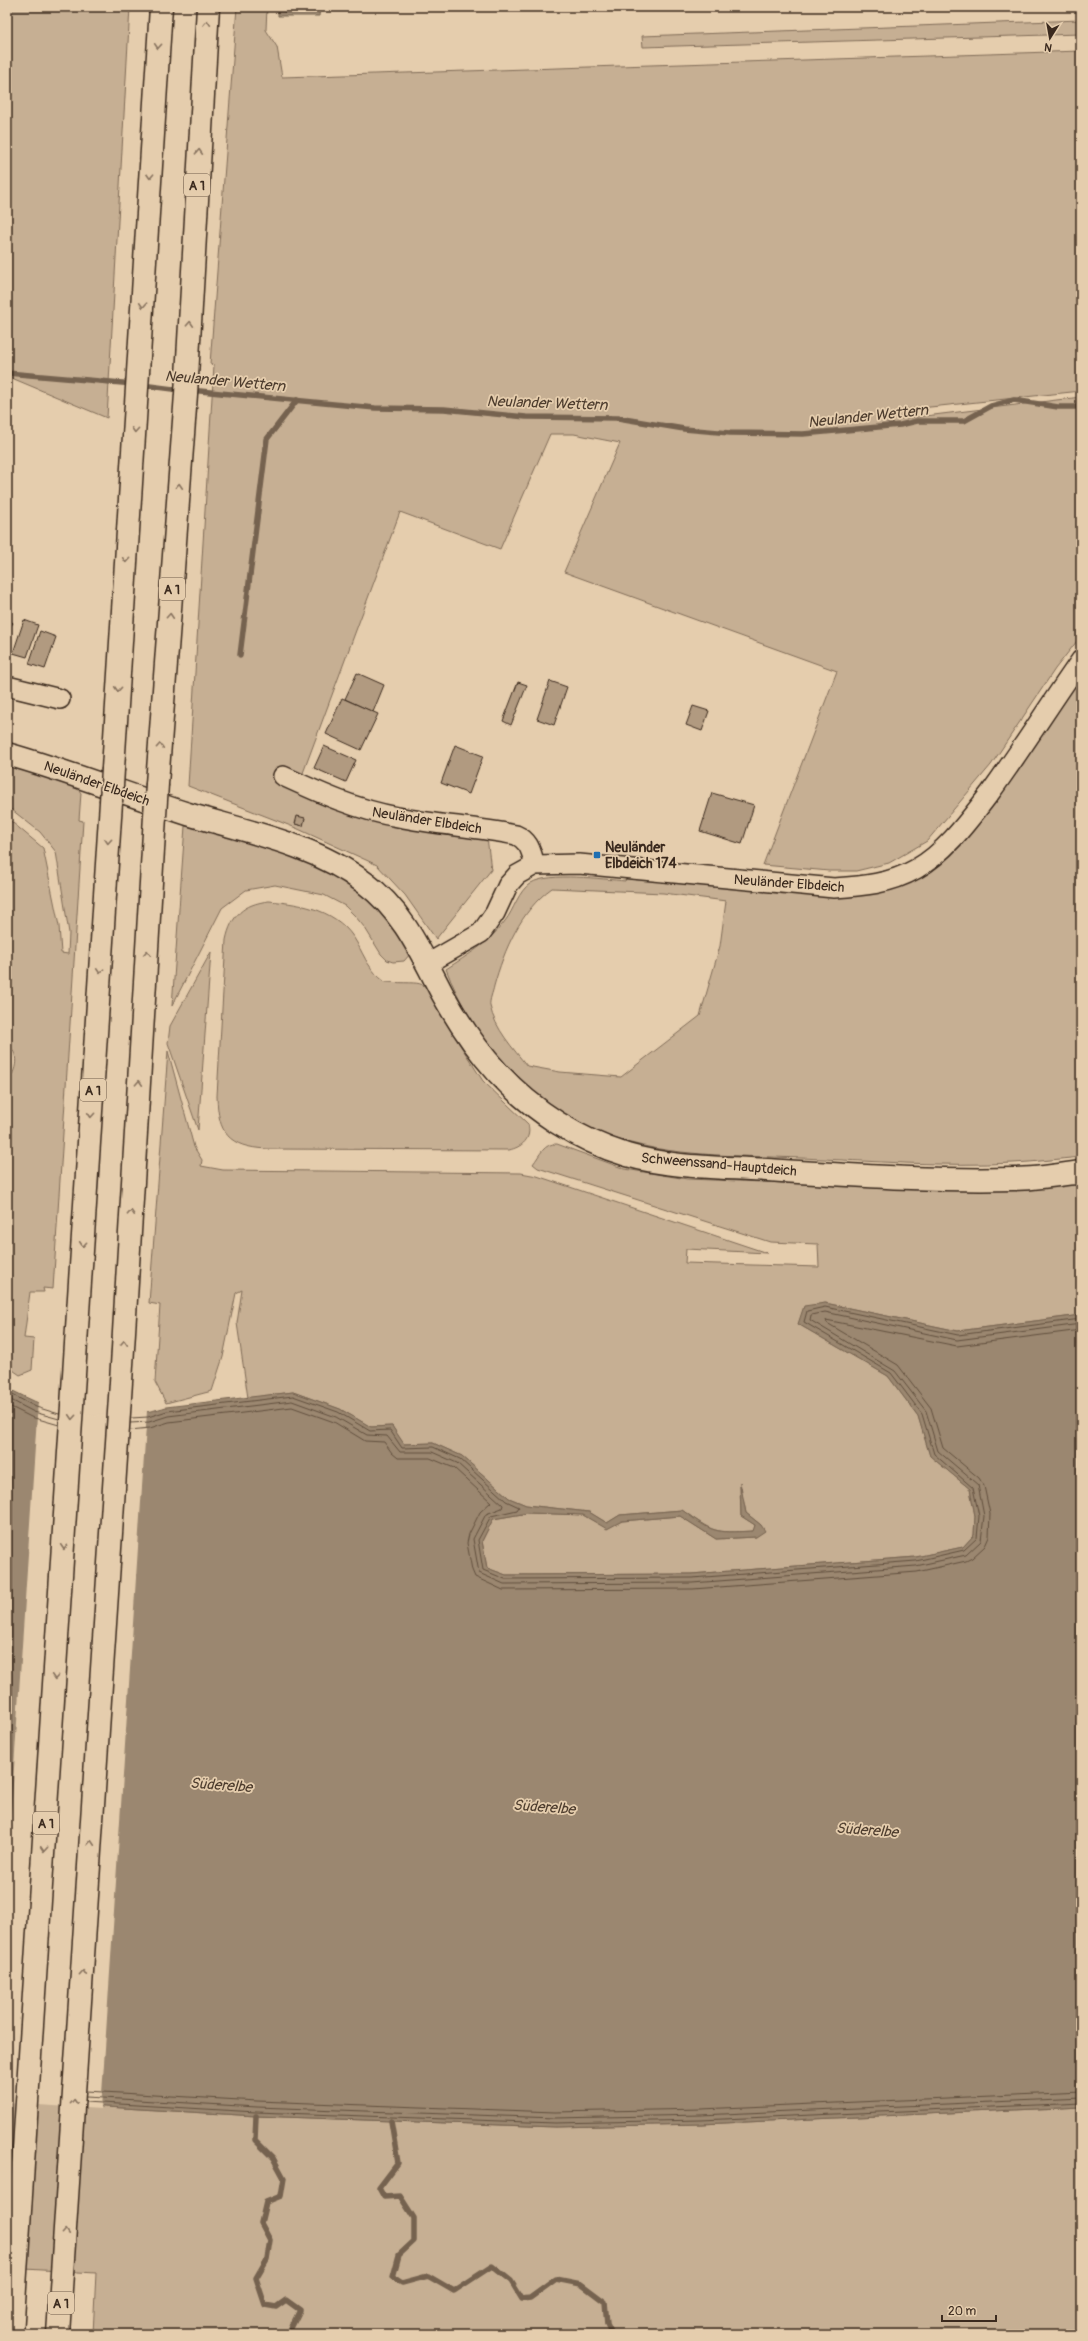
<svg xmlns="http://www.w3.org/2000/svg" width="1088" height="2341" viewBox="0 0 1088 2341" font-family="Pangolin,sans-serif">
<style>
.green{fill:#c6af93;stroke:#806c58;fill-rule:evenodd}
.water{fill:#9b876f;stroke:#75624f}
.pier{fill:#e5cdad}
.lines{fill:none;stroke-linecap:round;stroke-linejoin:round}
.shore{stroke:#614f3e;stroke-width:1}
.stream{stroke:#75624f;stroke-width:5.5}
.building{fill:#b19a80;stroke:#3b2a1e}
.minor-casing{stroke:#3b2a1e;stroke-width:22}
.tertiary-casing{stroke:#3b2a1e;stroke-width:25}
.motorway-casing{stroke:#3b2a1e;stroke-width:25}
.minor{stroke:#e5cdad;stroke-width:19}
.tertiary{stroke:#e5cdad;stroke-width:22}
.motorway{stroke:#e5cdad;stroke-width:22}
.motorway-bridge-casing{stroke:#3b2a1e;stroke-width:25;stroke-linecap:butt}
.motorway-bridge{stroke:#e5cdad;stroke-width:22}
.oneway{stroke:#88735e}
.poi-dot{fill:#1f6fb2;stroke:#e5cdad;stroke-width:1.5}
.labels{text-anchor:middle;stroke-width:3.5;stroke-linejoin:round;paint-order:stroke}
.shield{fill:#e5cdad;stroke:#6e5b49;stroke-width:1}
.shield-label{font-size:13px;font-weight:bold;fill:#3b2a1e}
.street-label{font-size:14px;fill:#3b2a1e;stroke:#e5cdad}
.poi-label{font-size:14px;font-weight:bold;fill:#3b2a1e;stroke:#e5cdad;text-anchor:start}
.water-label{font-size:15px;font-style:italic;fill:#4e3d2e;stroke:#e5cdad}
</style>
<rect width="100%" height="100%" fill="#e5cdad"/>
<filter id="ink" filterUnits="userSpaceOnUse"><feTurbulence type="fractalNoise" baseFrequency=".025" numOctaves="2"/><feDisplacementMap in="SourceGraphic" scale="8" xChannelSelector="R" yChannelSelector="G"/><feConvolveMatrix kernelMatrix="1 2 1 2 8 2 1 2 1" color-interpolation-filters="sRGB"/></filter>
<g filter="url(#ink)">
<g class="green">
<polygon points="7,7 130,7 107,418 7,376"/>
<polygon points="237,7 267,7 266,30 277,47 282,77 1081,51 1081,391 902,410 901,419 1081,397 1081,636 1055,669 991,765 927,841 889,863 856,871 829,871 763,865 837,671 564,572 620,443 574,434 550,434 500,549 400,512 300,781 398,817 486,829 491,870 436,939 405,895 377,865 296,828 188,786 214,365 210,364"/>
<polygon points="1081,20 1081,34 643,47 642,36"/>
<path d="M1081 677V1157C1058 1159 1036 1162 1013 1163 943 1167 871 1161 801 1158 732 1155 657 1158 592 1130 528 1104 470 1032 446 969 468 955 489 943 505 921 514 910 518 891 531 883 549 872 603 879 625 881L627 876 859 893 971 831ZM552 888 663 893 726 901 720 946 700 1016 621 1077 560 1072 527 1066C513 1048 495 1029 490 1006 489 1000 493 992 494 986 504 950 521 910 552 888Z"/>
<path d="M7 764 72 781 81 793 79 820 83 821 53 1289 43 1288 44 1292H30L24 1338 34 1339 32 1370 20 1375 7 1366V1082C17 1071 20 1053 7 1044V818L43 848 59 926 61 953 68 954 69 933 56 852 40 832 7 806Z"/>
<polygon points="185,826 252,842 317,864 365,895 392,923 411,953 404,961 393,962 387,960 381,954 365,928 355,916 345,906 324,895 275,885 246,890 222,908 172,1006"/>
<path d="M269 901C303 904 339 910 357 943 365 958 370 971 385 982 429 985 420 975 445 1015L443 1018 483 1081 528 1124C532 1139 522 1147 509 1150L267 1149C228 1147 218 1133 217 1096L226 940C231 916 243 904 269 901Z"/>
<polygon points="211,952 198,1130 168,1043 170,1026"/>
<path d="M168 1051 194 1147 202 1160 201 1166 223 1170 521 1173 537 1176 767 1253 686 1249 685 1263 819 1267 818 1244 770 1242 538 1168 533 1164C540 1155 544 1143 557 1144L625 1169 687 1179 890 1187 1081 1182V1315L958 1331 825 1303 798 1324 888 1376 918 1416 930 1456 970 1489 975 1516 974 1535 963 1547 916 1557 691 1574 506 1575 487 1568 482 1541 493 1519 528 1513 583 1515 607 1528 622 1521 680 1516 716 1539 756 1537 761 1525 746 1513 740 1485 741 1516 755 1525 754 1531C714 1533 714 1533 682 1510L620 1515 607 1523 589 1512 526 1505 509 1498 462 1456 433 1443 403 1444 392 1426 371 1427 340 1409 293 1392 248 1398 237 1323 242 1290 236 1293 223 1357 212 1391 166 1403 155 1382 160 1305 149 1303Z"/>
<polygon points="7,2101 256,2116 555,2127 701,2124 1081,2107 1081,2334 93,2334 96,2273 7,2268"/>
</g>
<g class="water">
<polygon points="278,7 320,7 319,16 278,16"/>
<path d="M825 1303 958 1331 1081 1315V2107L701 2124 555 2127 256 2116 7 2101V1388C31 1400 57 1413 84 1417 103 1420 148 1413 166 1407L293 1392 340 1409 371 1427 392 1426 404 1444 433 1443 462 1456 509 1498 526 1505 589 1512 607 1523 620 1515 682 1510C714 1533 713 1533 753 1531L755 1525 741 1516 740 1482 746 1513 761 1525 765 1531 756 1537 716 1539 680 1516 622 1521 607 1529 583 1515 528 1513 493 1519 482 1541 487 1568 506 1575 691 1574 916 1557 963 1547 974 1535 975 1516 970 1489 930 1456 918 1416 888 1376 798 1324 804 1306Z"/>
</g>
<polygon class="pier" points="38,1401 85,1416 147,1411 101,2109 7,2103 7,1875"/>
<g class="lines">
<g class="shore">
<polyline points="282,7 284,12 314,12 316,7"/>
<polyline points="7,1392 36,1407 59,1414"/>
<polyline points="7,1398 34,1412 59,1419"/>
<polyline points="7,1405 31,1417 59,1425"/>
<polyline points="131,1418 148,1417 167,1411 293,1396 338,1412 370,1431 390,1430 402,1448 433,1447 460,1459 506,1501 519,1507 517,1510 491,1516 478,1540 483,1570 505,1579 692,1578 916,1561 964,1550 977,1538 979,1516 973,1488 934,1454 922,1414 891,1373 804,1322 807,1311 825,1307 958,1335 1081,1319"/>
<polyline points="130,1423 149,1422 168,1416 292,1401 336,1417 367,1435 387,1436 400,1452 432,1452 457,1463 503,1505 502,1508 486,1514 473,1539 479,1573 504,1584 692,1583 916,1566 966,1555 981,1541 984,1516 978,1485 938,1451 926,1411 895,1371 810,1320 811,1315 825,1312 957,1340 1081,1324"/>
<polyline points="130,1430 150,1428 169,1422 292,1407 334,1422 365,1441 384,1442 392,1453 398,1458 430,1458 454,1468 491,1502 480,1512 469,1534 467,1543 472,1570 475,1577 503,1590 693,1589 917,1572 966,1561 972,1558 985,1546 989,1537 990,1514 984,1486 979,1478 943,1448 931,1408 898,1365 827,1323 826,1320 957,1346 1081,1330"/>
<polyline points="86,2091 257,2101 555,2112 701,2109 1081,2092"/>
<polyline points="86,2097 257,2107 555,2118 701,2115 1081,2098"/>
<polyline points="85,2102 256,2112 555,2123 701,2120 1081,2103"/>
</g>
<g class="stream">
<polyline points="7,373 134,384"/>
<polyline points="142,385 181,390"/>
<polyline points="190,390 375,408 444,409 526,417 618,418 684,429 730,433 803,434 900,425 917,421 964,421 991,406 1014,400 1058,407 1081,407"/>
<polyline points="240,655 267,439 297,400"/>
<polyline points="256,2116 255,2140 273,2158 284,2178 281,2196 266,2202 261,2223 270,2240 267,2259 256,2278 265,2305 276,2307 286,2300 300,2310 288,2334"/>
<polyline points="391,2121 398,2163 379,2188 384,2197 400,2196 414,2218 414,2241 399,2255 393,2277 402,2283 428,2276 454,2291 492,2266 511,2281 522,2299 530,2298 556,2279 581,2284 605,2302 607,2324 612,2334"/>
</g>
</g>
<g class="building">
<polygon points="7,618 13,623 7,631"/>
<polygon points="24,620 38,625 27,657 13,653"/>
<polygon points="40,631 56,637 45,669 29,664"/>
<polygon points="357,673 384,685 373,712 345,699"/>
<polygon points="550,681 567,687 554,725 537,719"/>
<polygon points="518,682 527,685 511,725 503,721"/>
<polygon points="342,698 378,714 361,750 326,734"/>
<polygon points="693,706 709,711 702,731 686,725"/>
<polygon points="455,745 483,756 469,794 441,783"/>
<polygon points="324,746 356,760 346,782 314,768"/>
<polygon points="712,793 754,805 742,844 700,831"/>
<polygon points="297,816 305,818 303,826 295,824"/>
</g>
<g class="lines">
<g class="minor-casing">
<g id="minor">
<polyline points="7,686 60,699"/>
<path d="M283 776C320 793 357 810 398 817 437 825 477 827 516 835 530 841 531 852 535 865"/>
<path d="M429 963 481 933 495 913 508 885 517 875 535 865 579 864 834 888C863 886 890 884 916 869 946 852 969 820 990 793 1022 749 1050 704 1081 660"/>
</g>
</g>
<g class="tertiary-casing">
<path id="tertiary" d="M7 754C68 771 127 795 188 814 248 832 314 844 365 883 403 911 421 953 442 993 458 1022 476 1049 498 1073 533 1111 578 1140 627 1155 671 1168 722 1167 767 1170 849 1175 931 1181 1014 1179 1036 1179 1059 1175 1081 1172"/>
</g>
<g class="motorway-casing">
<g id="motorway">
<polyline points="113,769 161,7"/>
<polyline points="157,784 186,394 208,7"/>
<polyline points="12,2334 111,802"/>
<polyline points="58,2334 121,1382 155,816"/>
</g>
</g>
<use href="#minor" class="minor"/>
<use href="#tertiary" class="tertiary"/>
<use href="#motorway" class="motorway"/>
<g class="motorway-bridge-casing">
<g id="motorway-bridge">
<polyline points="111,802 113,769"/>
<polyline points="155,816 157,784"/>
</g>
</g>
<use href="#motorway-bridge" class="motorway-bridge"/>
</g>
<defs><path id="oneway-chevron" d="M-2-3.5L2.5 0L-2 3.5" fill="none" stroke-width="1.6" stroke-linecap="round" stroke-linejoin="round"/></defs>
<g class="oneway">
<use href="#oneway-chevron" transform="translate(207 23) rotate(-87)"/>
<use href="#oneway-chevron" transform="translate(158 46) rotate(94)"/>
<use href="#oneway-chevron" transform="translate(199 152) rotate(-87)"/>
<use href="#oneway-chevron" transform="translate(150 176) rotate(93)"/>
<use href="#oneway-chevron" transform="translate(143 305) rotate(93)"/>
<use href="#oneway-chevron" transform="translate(190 324) rotate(-87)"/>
<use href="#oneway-chevron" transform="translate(135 430) rotate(94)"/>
<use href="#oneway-chevron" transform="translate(179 486) rotate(-86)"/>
<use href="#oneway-chevron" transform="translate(126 560) rotate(94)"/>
<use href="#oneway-chevron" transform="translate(170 616) rotate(-86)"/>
<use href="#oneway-chevron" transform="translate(118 689) rotate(94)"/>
<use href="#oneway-chevron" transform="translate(160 746) rotate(-86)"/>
<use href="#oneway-chevron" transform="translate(108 841) rotate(94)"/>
<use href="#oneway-chevron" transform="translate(147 953) rotate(-87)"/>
<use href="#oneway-chevron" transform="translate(100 971) rotate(93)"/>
<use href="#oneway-chevron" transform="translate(139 1083) rotate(-87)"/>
<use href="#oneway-chevron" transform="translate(91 1115) rotate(94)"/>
<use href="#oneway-chevron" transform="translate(131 1213) rotate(-87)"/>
<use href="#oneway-chevron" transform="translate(83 1244) rotate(94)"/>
<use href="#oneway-chevron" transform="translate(124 1343) rotate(-87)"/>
<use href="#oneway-chevron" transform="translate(72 1417) rotate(94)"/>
<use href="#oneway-chevron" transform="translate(64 1547) rotate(94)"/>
<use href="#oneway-chevron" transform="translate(55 1677) rotate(94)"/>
<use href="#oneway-chevron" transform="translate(91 1843) rotate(-86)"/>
<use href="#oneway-chevron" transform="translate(44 1849) rotate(94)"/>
<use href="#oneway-chevron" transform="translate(83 1973) rotate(-86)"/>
<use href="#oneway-chevron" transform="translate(74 2102) rotate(-86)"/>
<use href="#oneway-chevron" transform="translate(66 2232) rotate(-86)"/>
</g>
</g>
<rect class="poi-dot" x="593" y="851" width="8" height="8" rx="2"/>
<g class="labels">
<g class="shield">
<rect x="184" y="174" width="26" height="22" rx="3"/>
<rect x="159" y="578" width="26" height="22" rx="3"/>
<rect x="80" y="1079" width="26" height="22" rx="3"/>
<rect x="33" y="1812" width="26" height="22" rx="3"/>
<rect x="48" y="2292" width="26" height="22" rx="3"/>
</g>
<g class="shield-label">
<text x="197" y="190">A 1</text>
<text x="172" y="594">A 1</text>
<text x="93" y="1095">A 1</text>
<text x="46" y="1828">A 1</text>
<text x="61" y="2308">A 1</text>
</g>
<g class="street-label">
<text transform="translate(97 783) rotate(19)" y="5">Neuländer Elbdeich</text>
<text transform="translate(427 820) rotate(9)" y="5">Neuländer Elbdeich</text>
<text transform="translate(789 883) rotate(4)" y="5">Neuländer Elbdeich</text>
<text transform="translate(719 1164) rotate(5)" y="5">Schweenssand-Hauptdeich</text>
</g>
<g class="poi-label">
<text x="605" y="852">Neuländer<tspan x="605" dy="16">Elbdeich 174</tspan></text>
</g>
<g class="water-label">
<text transform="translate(225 381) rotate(5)" y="5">Neulander Wettern</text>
<text transform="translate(547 403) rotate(2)" y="5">Neulander Wettern</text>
<text transform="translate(868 416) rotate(-6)" y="5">Neulander Wettern</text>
<text transform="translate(221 1785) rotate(4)" y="5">Süderelbe</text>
<text transform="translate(544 1807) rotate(4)" y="5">Süderelbe</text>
<text transform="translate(867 1830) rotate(4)" y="5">Süderelbe</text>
</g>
</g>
<rect width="1088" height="2341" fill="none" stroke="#e5cdad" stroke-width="24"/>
<rect x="12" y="12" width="1064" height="2317" fill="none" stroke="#3b2a1e" stroke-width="1.5" filter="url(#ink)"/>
<g transform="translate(1050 38) rotate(191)" stroke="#e5cdad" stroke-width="3" paint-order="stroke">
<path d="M0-3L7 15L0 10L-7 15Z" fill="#3b2a1e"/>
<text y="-6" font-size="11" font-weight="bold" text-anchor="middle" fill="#3b2a1e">N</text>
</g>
<path d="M942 2315v6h54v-6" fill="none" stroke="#3b2a1e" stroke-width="2"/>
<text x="948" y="2315" font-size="12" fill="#3b2a1e" stroke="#e5cdad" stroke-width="3" paint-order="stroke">20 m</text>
</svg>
